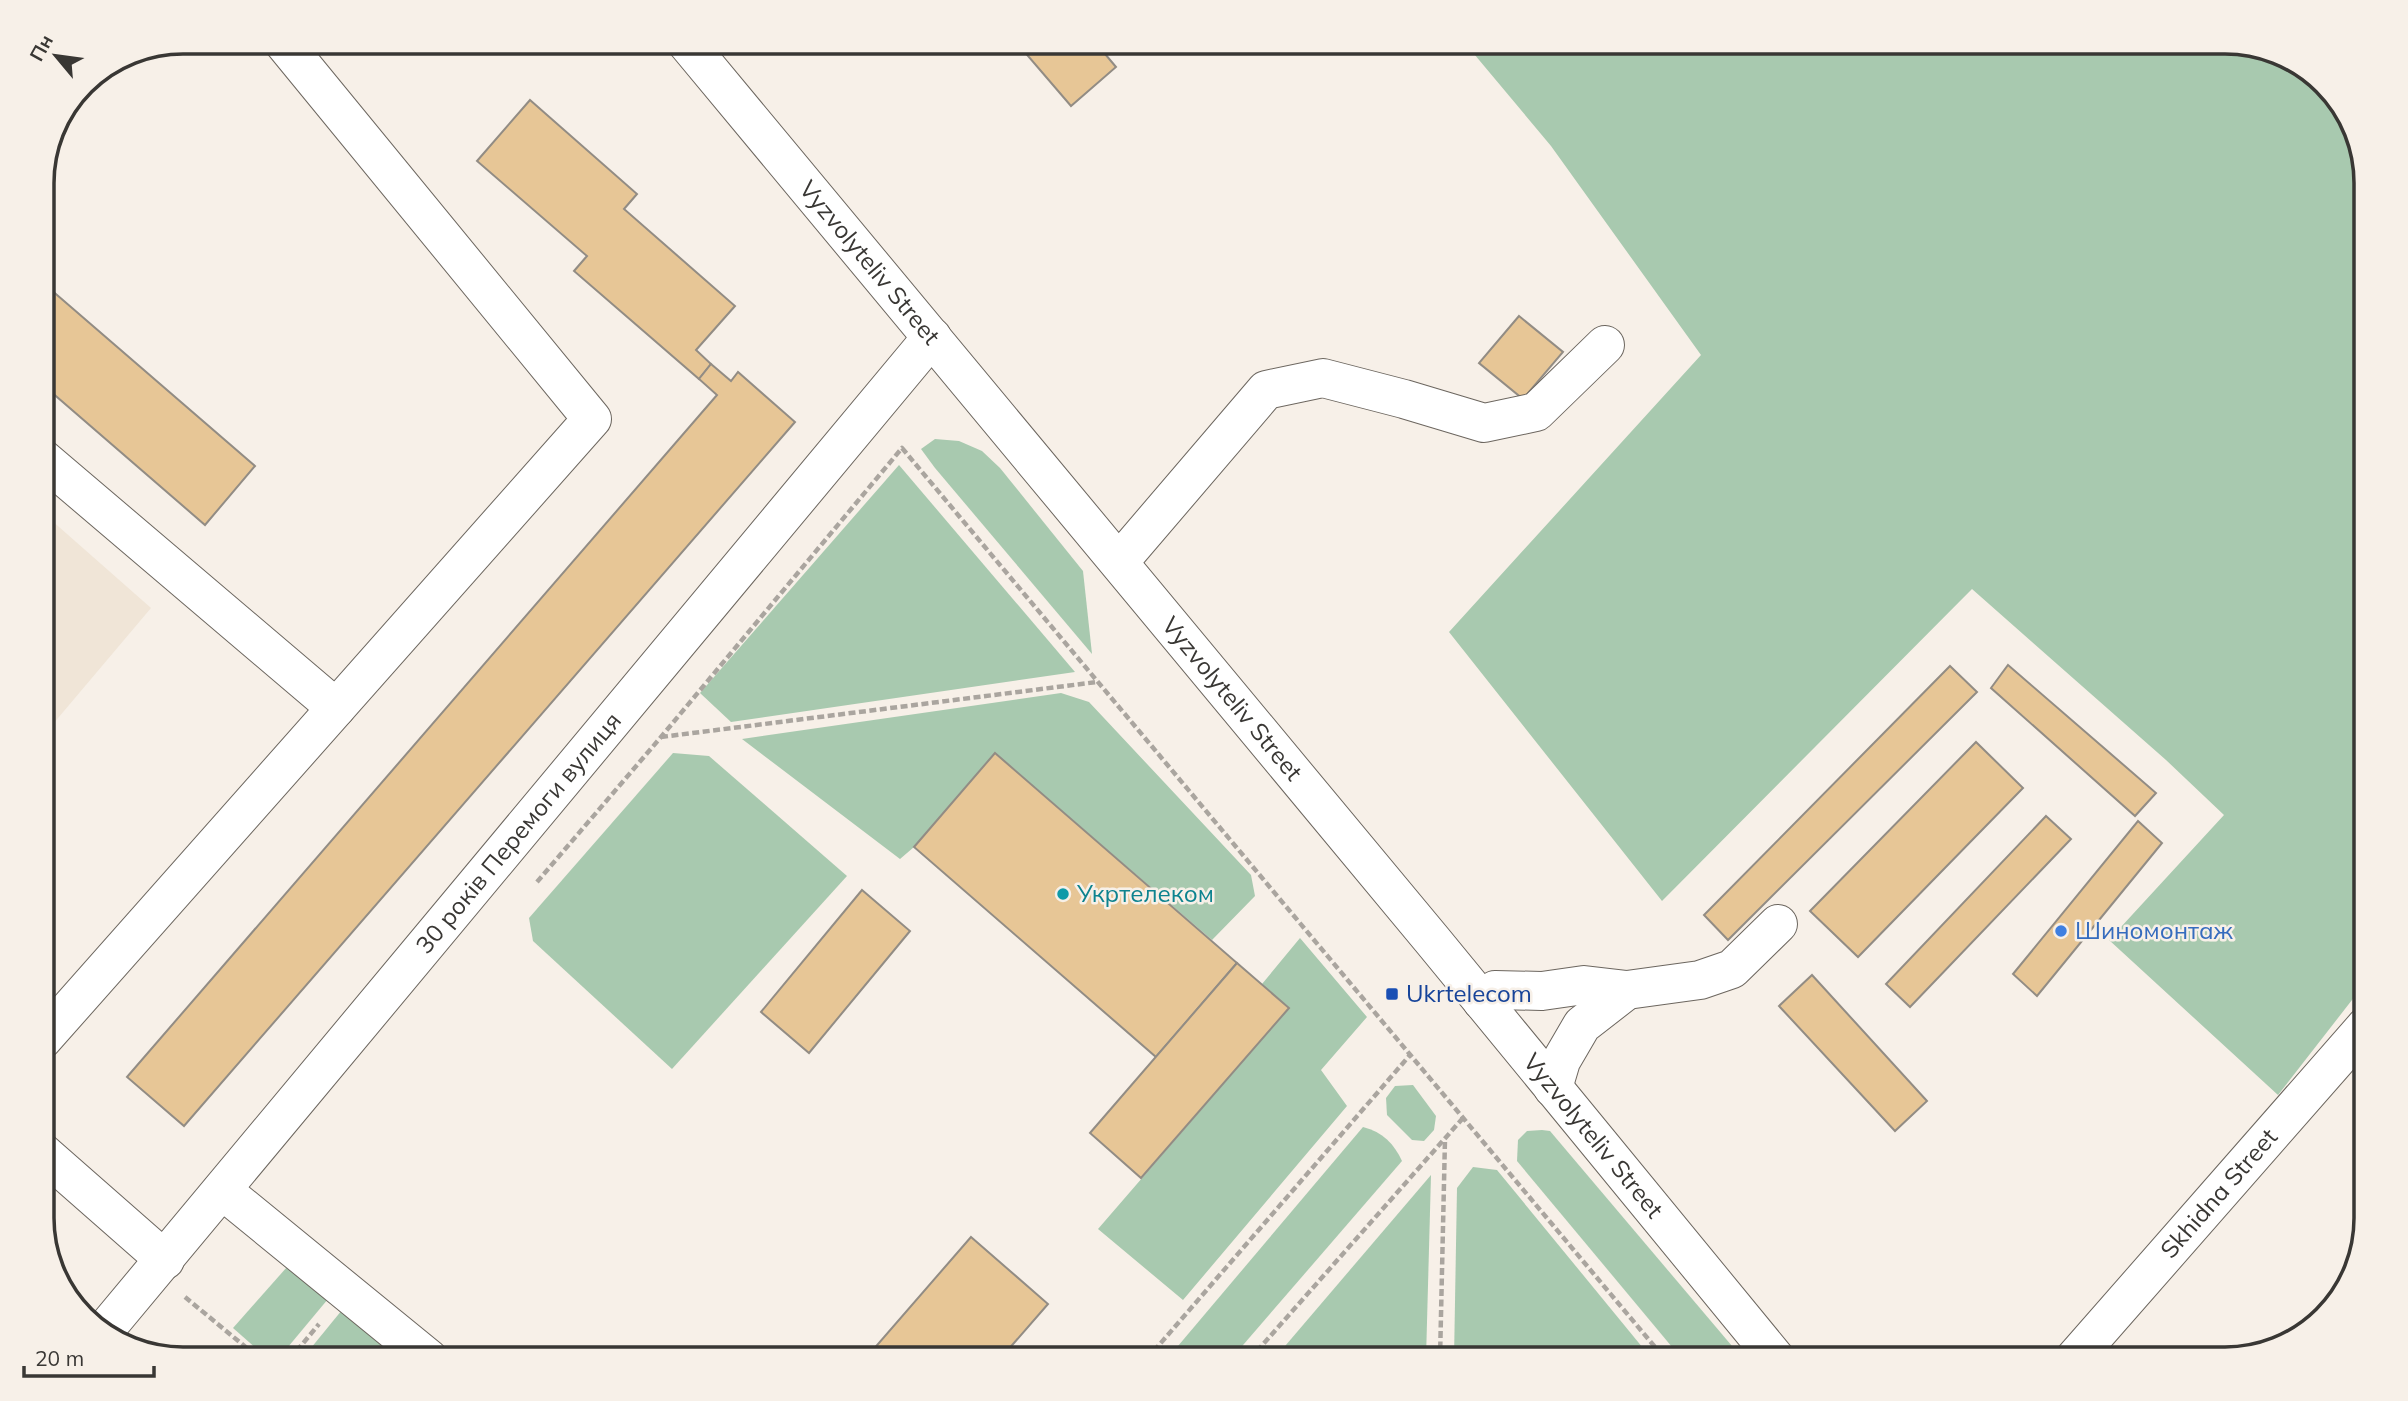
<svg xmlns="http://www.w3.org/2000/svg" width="2408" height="1401" viewBox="0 0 2408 1401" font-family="Mulish,sans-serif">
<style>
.built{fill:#f0e5d7}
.green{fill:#a8c9af}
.building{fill:#e7c696;stroke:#928c84;stroke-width:2}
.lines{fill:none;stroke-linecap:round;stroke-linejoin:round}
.minor-casing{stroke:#6c665f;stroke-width:40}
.major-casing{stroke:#6c665f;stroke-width:40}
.path{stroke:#aaa59f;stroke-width:4.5;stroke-dasharray:7 3.5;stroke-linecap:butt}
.minor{stroke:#fff;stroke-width:38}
.major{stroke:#fff;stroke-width:38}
.culture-dot{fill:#0f9aa8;stroke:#f7f0e8;stroke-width:2.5}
.shop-dot{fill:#3f7fe0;stroke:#f7f0e8;stroke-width:2.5}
.transit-dot{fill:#1a4fb4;stroke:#f7f0e8;stroke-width:2.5}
.labels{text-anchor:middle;stroke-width:5;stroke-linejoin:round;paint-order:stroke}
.street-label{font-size:24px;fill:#393734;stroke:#f7f0e8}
.culture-label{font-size:24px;fill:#0d838f;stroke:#f7f0e8;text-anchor:start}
.shop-label{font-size:24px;fill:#366cbe;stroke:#f7f0e8;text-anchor:start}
.transit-label{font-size:24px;fill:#164399;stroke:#f7f0e8;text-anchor:start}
.rim{fill:none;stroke:#393734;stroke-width:3.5}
</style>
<rect width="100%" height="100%" fill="#f7f0e8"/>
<polygon class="built" points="42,512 151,608 42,737"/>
<g class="green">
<polygon points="1464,42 2224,42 2295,61 2342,105 2366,175 2366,982 2278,1095 2109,940 2224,815 2166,760 1972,589 1662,901 1449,632 1701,355 1551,146"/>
<polygon points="935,439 959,441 982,451 1000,468 1083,571 1092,654 935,468 921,449"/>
<polygon points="899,465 1075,672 731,722 700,693"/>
<polygon points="1061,693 1089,702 1251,875 1255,896 1212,940 996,754 914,847 900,859 742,739"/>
<polygon points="673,753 709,756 847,876 672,1069 533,941 529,918"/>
<polygon points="1300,938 1367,1017 1321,1070 1347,1106 1183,1300 1098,1229 1289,1008 1262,984"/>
<polygon points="1413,1085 1436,1116 1434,1130 1424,1141 1412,1140 1387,1115 1386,1098 1395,1086"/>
<path d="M1363 1127C1383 1132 1394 1144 1402 1161L1231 1359H1167Z"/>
<polygon points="1542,1130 1550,1131 1743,1359 1682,1359 1517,1161 1518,1140 1527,1131"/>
<polygon points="1473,1167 1497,1170 1652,1359 1454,1359 1457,1188"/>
<polygon points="1431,1175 1426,1359 1274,1359"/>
<polygon points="287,1267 328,1299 278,1359 268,1359 233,1328"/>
<polygon points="342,1310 387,1346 383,1359 302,1359"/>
</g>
<g class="building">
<polygon points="1016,42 1095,42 1116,67 1071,106"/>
<polygon points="530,100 637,194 624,209 735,306 696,350 711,364 699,379 574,271 587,256 477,161"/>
<polygon points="42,282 255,466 205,525 42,384"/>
<polygon points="1519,316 1563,352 1523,399 1479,363"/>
<polygon points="711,364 731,381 738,372 795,422 184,1126 127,1077 717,395 699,379"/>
<polygon points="2008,665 2156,793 2135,816 1991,688"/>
<polygon points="1950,666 1977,692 1728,940 1704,915"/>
<polygon points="1976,742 2023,788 1858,957 1810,911"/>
<polygon points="995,753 1237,963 1156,1057 914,847"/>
<polygon points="2046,816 2071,839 1910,1007 1886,984"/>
<polygon points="2138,821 2162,843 2037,996 2013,974"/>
<polygon points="862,890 910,931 809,1053 761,1012"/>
<polygon points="1237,963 1289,1008 1141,1178 1090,1133"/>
<polygon points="1812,975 1927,1101 1895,1131 1779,1006"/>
<polygon points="971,1237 1048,1304 1000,1359 865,1359"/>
<polygon points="2330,1295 2335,1300 2296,1340 2290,1341"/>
</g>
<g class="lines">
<g class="minor-casing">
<g id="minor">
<polyline points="42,458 336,708"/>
<polyline points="1119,562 1266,390 1323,378 1404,399 1484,423 1536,412 1605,345"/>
<polyline points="1482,1001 1495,990 1542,991 1584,985 1627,990 1700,980 1732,969 1778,924"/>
<polyline points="42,1040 592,419 283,42"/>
<polyline points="1553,1088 1561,1061 1582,1025 1627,990"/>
<polyline points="42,1152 165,1260"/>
<polyline points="222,1190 429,1359"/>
<path id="s1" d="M104 1331 932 337"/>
</g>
</g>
<g class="major-casing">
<g id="major">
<path id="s2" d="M686 42 1433 941 1776 1359"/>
<path id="s3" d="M2074 1359 2366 1026"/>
</g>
</g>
<g class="path">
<polyline points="661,737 1097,682"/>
<polyline points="537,882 661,737 902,448 1665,1359"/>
<polyline points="185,1297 260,1359"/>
<polyline points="290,1359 319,1324"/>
<polyline points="1147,1359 1410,1055"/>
<polyline points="1250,1359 1463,1118"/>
<polyline points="1440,1359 1445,1139"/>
</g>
<use href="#minor" class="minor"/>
<use href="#major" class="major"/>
</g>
<circle class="culture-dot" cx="1063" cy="894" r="7"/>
<circle class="shop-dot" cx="2061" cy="931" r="7"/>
<rect class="transit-dot" x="1385" y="987" width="14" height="14" rx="3.5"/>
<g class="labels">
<g class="street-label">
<text dy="8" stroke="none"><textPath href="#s2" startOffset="287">Vyzvolyteliv Street</textPath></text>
<text dy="8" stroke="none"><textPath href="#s2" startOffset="854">Vyzvolyteliv Street</textPath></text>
<text dy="8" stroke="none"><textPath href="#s1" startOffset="648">30 років Перемоги вулиця</textPath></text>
<text dy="8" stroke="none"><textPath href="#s2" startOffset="1421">Vyzvolyteliv Street</textPath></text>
<text dy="8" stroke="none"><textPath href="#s3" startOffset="220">Skhidna Street</textPath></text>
</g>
<g class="culture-label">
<text x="1077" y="902">Укртелеком</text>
</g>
<g class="shop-label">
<text x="2075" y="939">Шиномонтаж</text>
</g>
<g class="transit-label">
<text x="1406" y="1002">Ukrtelecom</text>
</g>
</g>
<path d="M0 0H2408V1401H0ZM183 54H2225A129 129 0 0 1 2354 183V1218A129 129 0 0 1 2225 1347H183A129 129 0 0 1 54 1218V183A129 129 0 0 1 183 54Z" fill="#f7f0e8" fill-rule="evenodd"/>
<path class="rim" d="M183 54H2225A129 129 0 0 1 2354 183V1218A129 129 0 0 1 2225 1347H183A129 129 0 0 1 54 1218V183A129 129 0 0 1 183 54Z"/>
<g transform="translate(56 56) rotate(299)" stroke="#f7f0e8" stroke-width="5" paint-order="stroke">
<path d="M0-5L12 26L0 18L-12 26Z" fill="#393734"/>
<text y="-10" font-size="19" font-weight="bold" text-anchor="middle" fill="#393734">Пн</text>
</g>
<path d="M24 1366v10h130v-10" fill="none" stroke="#393734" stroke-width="3.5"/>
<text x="35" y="1366" font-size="21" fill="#393734" stroke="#f7f0e8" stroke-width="5" paint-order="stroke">20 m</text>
</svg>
